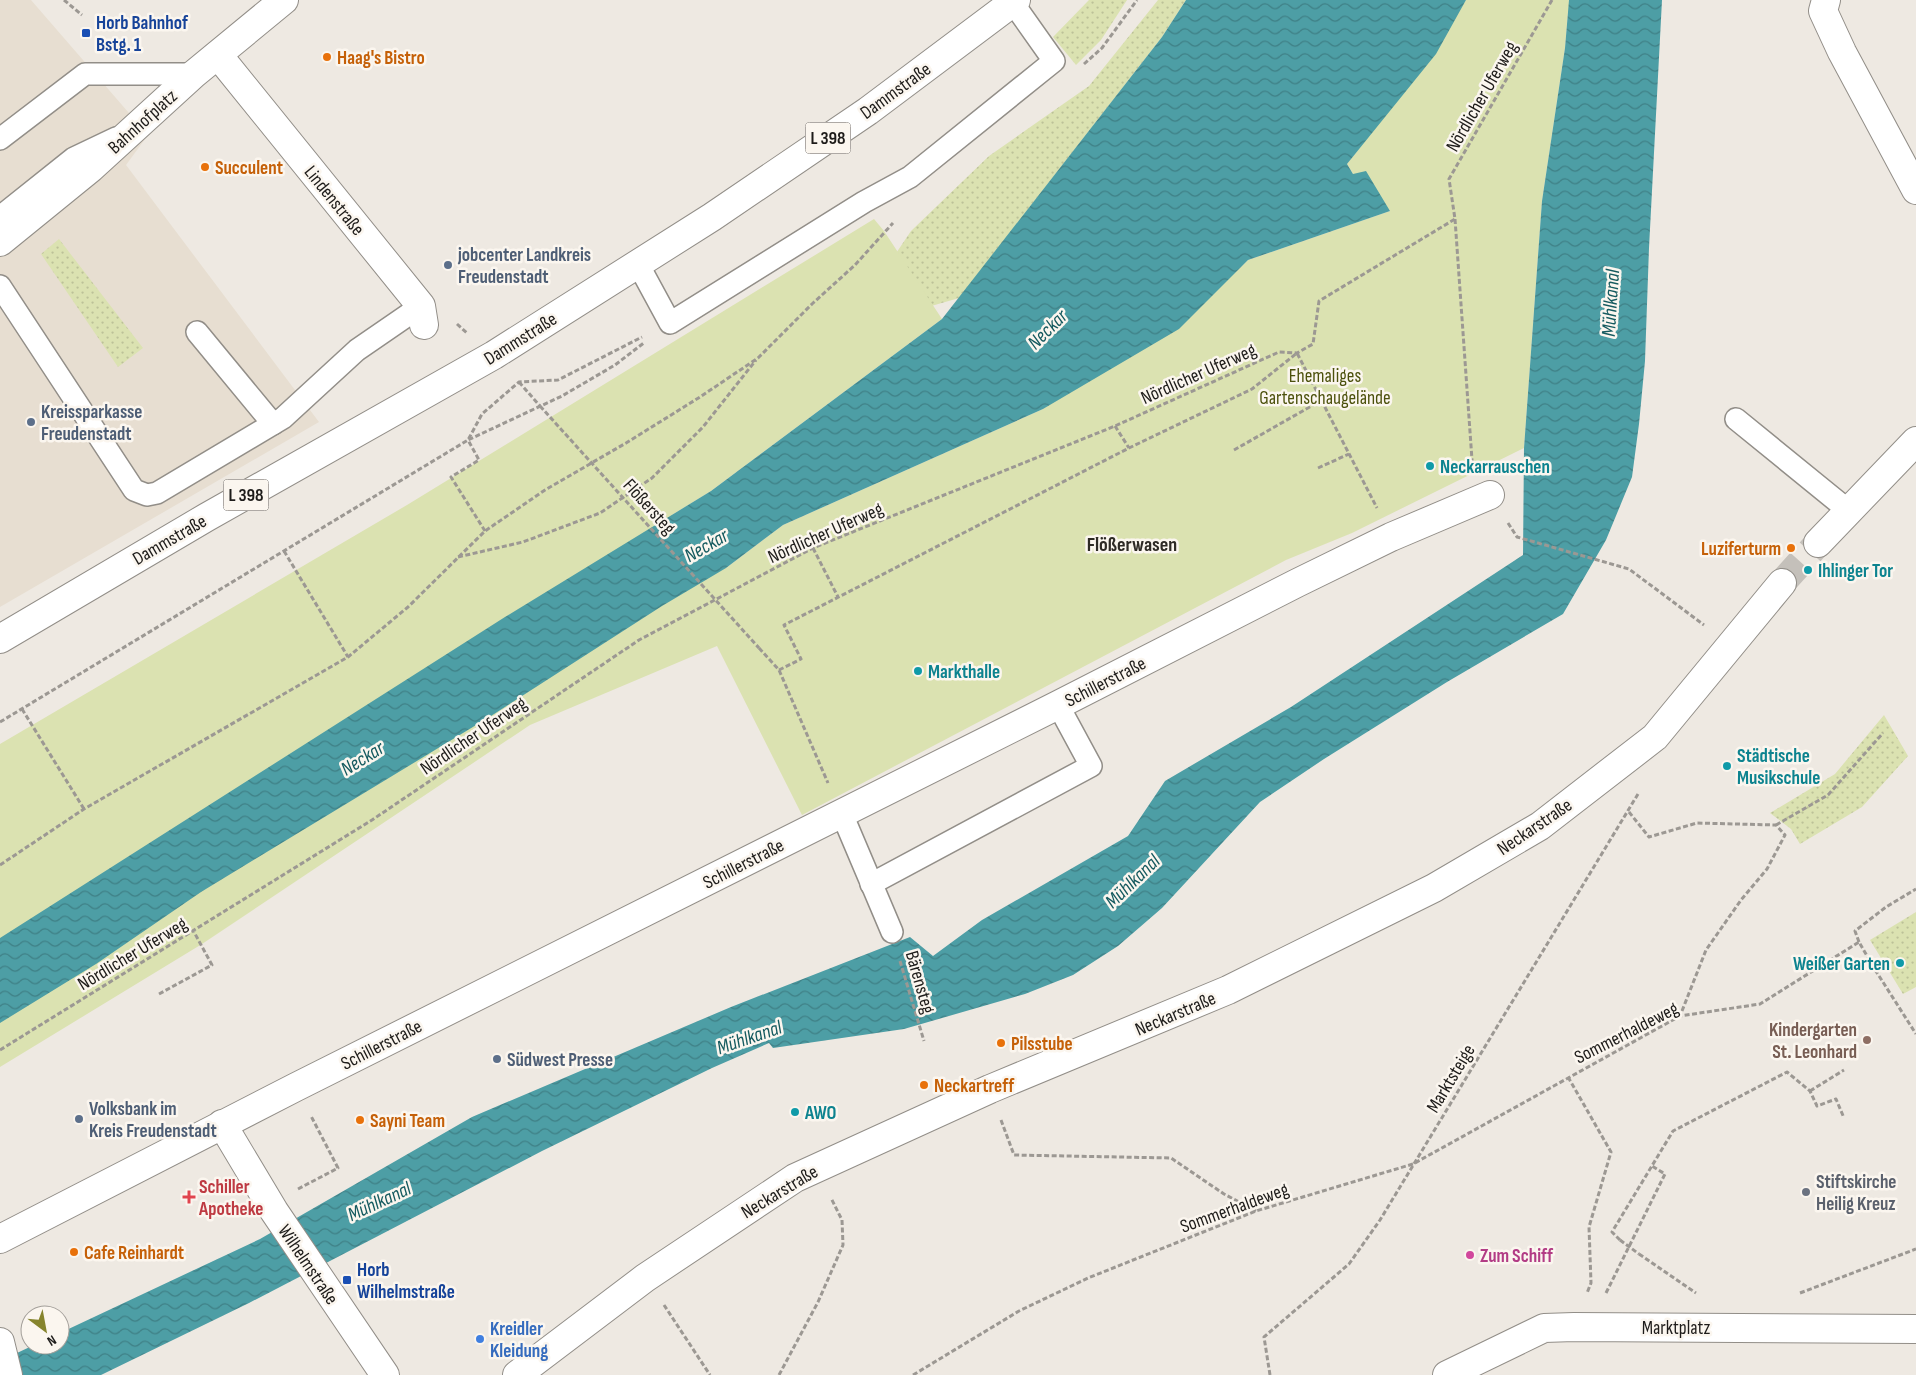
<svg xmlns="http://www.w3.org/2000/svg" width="1916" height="1375" viewBox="0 0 1916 1375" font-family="'Sofia Sans Condensed',sans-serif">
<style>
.built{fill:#e7ded1}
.grass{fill:url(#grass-dots)}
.park{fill:#dbe2b1}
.water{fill:url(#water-waves)}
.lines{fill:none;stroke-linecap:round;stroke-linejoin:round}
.street-tunnel{stroke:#c4c0ba;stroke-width:28;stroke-dasharray:28 14;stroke-linecap:butt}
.lane-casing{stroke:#928e88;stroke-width:24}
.street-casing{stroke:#928e88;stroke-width:30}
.primary-casing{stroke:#928e88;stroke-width:30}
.path{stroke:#9c9893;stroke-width:3;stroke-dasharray:5 2.5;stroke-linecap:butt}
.lane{stroke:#fff;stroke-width:21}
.street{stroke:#fff;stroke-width:28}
.primary{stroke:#fff;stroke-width:28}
.path-bridge{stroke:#9c9893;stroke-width:3;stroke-dasharray:5 2.5;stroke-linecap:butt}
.transit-dot{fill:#1a4fb4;stroke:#fbf6ef;stroke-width:2}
.food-dot{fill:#e8710a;stroke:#fbf6ef;stroke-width:2}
.service-dot{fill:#5c6f8a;stroke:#fbf6ef;stroke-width:2}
.culture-dot{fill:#0f9aa8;stroke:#fbf6ef;stroke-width:2}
.education-dot{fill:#8d6e63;stroke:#fbf6ef;stroke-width:2}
.worship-dot{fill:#6b7280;stroke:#fbf6ef;stroke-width:2}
.health-dot{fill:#e0444e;stroke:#fbf6ef;stroke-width:2}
.hotel-dot{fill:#d1479c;stroke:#fbf6ef;stroke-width:2}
.shop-dot{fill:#3f7fe0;stroke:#fbf6ef;stroke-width:2}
.labels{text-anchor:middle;stroke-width:5;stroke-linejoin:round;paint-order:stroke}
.shield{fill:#fbf6ef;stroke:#605d5a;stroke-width:1}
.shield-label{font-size:18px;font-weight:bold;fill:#1e1c1a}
.transit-label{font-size:19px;font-weight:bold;fill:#164399;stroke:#fbf6ef;text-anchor:start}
.food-label{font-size:19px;font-weight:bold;fill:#c56008;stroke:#fbf6ef;text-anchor:start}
.street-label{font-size:19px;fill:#1e1c1a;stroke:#fbf6ef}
.service-label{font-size:19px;font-weight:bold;fill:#4e5e75;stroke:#fbf6ef;text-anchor:start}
.park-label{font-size:19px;fill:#4c510c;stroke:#fbf6ef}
.culture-label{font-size:19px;font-weight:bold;fill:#0d838f;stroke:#fbf6ef;text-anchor:start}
.education-label{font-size:19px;font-weight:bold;fill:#785e54;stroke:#fbf6ef;text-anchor:end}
.worship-label{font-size:19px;font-weight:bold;fill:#5b616d;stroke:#fbf6ef;text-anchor:start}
.health-label{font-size:19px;font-weight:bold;fill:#be3a42;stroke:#fbf6ef;text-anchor:start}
.hotel-label{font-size:19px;font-weight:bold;fill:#b23c85;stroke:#fbf6ef;text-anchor:start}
.shop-label{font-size:19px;font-weight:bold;fill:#366cbe;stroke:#fbf6ef;text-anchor:start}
.water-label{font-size:20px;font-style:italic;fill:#155a5f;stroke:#fbf6ef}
.neighbourhood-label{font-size:20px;font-weight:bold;fill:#2e2a25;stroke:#fbf6ef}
</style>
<defs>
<pattern id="grass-dots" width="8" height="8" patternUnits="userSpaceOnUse" patternTransform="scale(1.25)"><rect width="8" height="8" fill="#dbe2b1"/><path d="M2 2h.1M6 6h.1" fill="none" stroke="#bcc198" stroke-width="1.8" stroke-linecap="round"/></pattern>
<pattern id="water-waves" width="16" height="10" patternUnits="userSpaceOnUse" patternTransform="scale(1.25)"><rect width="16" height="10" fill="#4d9ea5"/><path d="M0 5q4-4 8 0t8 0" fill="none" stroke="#3f8086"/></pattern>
</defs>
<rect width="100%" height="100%" fill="#eee9e2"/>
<polygon class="built" points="0,0 31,0 148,135 126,165 319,422 0,607"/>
<g class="grass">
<polygon points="1089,0 1127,0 1101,40 1076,65 1053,37"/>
<polygon points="1158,0 1186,0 1162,37 959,298 921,309 876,283 911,231 989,156 1089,86"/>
<polygon points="59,239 143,348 118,367 41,254"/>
<polygon points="1884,715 1908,756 1862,807 1800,844 1791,829 1770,813 1835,774"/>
<polygon points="1916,912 1916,987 1903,994 1870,940"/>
</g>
<polygon class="park" points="1466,0 1585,0 1568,12 1565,48 1542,201 1524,448 1352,533 1286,560 802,815 717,646 530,725 202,944 0,1067 0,744 407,505 874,219 884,231 942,319 711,491 672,515 726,568 783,525 1043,409 1226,281 1248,260 1390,211 1353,174 1347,164 1375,128"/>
<g class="water">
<polygon points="1186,0 1466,0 1436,54 1347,164 1353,174 1366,171 1390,211 1248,260 1179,329 1043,409 783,525 726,568 662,606 491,716 201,892 96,964 0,1023 0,938 505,617 711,491 942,319 1162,37"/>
<polygon points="1569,0 1662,0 1649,248 1645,361 1639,424 1632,477 1606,540 1563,614 1447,682 1324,759 1260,802 1162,908 1118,946 1073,975 1025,994 904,1029 773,1048 769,1043 712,1068 542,1151 249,1303 101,1375 0,1375 0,1361 34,1345 60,1345 60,1333 260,1239 472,1117 731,1007 910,937 933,956 982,920 1128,836 1165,781 1291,707 1523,555 1524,448 1542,201 1565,48"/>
</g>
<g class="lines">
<polyline class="street-tunnel" points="1782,583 1818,543"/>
<g class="lane-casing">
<g id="lane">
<polyline points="0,139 85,74 194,74"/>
<polyline points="0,217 74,158 116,138"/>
<polyline points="638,264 670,323 864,202 910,177 1054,61 1013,3"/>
<polyline points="0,286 134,490 147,495 157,493 283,418 357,350 421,306"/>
<polyline points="197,332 273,424"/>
<polyline points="1736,419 1849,511"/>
<polyline points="842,814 892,932"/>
<polyline points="871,884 1091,766 1058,705"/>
</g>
</g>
<g class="street-casing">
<g id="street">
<polyline points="1826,0 1823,11 1842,52 1916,190"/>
<polyline points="218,55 421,306 424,325"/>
<polyline points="0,242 91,168 194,74 284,0"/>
<polyline points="1818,543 1916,441"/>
<polyline points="222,1124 274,1211 385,1375"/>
<polyline points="0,1239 296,1087 1058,705 1297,583 1391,537 1490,495"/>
<polyline points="517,1375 645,1278 795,1178 990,1089 1228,990 1434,888 1540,826 1655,737 1782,583"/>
<polyline points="1447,1375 1544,1328 1574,1327 1916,1329"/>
</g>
</g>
<g class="primary-casing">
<g id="primary">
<polyline points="0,639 207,517 494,355 712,217 868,111 1016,0"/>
<polyline points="0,1342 8,1375"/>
</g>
</g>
<g class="path">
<polyline points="64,0 82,15"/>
<polyline points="1084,64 1102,48 1137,0"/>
<polyline points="1455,219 1472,460 1475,466"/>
<polyline points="457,324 467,333"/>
<polyline points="519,382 540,406"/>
<polyline points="1115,426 1129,448"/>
<polyline points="1234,450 1322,400"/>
<polyline points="1318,468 1349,454"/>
<polyline points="1508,523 1517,537 1629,569 1704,625"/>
<polyline points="485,531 451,477 479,460 468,440 562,396 615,365 645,342"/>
<polyline points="813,548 838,597"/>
<polyline points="284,551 348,657"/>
<polyline points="458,557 523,542 600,513 652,478 703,427 756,360"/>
<polyline points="759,648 779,670 828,783"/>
<polyline points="779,670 801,659 784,625 1129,448 1252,389 1297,353 1377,508"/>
<polyline points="22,709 84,809"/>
<polyline points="0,722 468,440 482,414 519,382 558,380 642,337"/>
<polyline points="1629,812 1649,837 1697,823 1776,825 1785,835 1767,869 1741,900 1706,950 1680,1016"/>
<polyline points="1776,825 1828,795 1883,733"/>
<polyline points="0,865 84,809 348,657 408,607 485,531 545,490 626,443 700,397 758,358 812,304 855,265 893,223"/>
<polyline points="1859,942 1855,931 1886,907 1916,889"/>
<polyline points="900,961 924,1041"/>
<polyline points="159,994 212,965 194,932"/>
<polyline points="0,1050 372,820 639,640 813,548 1115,426 1279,352 1297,353 1313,344 1319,301 1455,219 1449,179 1552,0"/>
<polyline points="1568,1077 1611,1152 1589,1227 1591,1283 1587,1293"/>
<polyline points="1810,1091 1844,1070"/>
<polyline points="1001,1120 1014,1155 1171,1158 1224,1194 1256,1211"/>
<polyline points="298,1189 338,1168 311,1116"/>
<polyline points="1620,1240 1612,1232 1673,1131 1787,1072 1810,1091 1817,1106 1836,1099 1844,1118"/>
<polyline points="1639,1254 1696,1293"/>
<polyline points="1606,1293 1665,1174 1652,1166"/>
<polyline points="1800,1293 1916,1249"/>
<polyline points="664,1305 710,1375"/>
<polyline points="779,1375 818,1302 843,1245 842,1220 831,1198"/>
<polyline points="913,1375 1019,1311 1088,1278 1256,1211 1413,1164 1680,1016 1760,1004 1859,942 1874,968 1916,1034"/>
<polyline points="1270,1375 1264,1337 1349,1264 1380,1220 1638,794"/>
</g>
<use href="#lane" class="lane"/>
<use href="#street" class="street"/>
<use href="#primary" class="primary"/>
<g class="path-bridge">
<polyline points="540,406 759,648"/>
<polyline points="1620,1240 1639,1254"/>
</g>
</g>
<g class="transit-dot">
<rect x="81" y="28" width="10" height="10" rx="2.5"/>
<rect x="342" y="1275" width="10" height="10" rx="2.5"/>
</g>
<g class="food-dot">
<circle cx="327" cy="57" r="5"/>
<circle cx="205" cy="167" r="5"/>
<circle cx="1791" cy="548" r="5"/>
<circle cx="1001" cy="1043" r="5"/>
<circle cx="924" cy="1085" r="5"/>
<circle cx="360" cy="1120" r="5"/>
<circle cx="74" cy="1252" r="5"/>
</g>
<g class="service-dot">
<circle cx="448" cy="265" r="5"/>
<circle cx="31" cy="422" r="5"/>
<circle cx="497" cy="1059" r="5"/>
<circle cx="79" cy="1119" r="5"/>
</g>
<g class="culture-dot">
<circle cx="1430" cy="466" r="5"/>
<circle cx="1808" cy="570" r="5"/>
<circle cx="918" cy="671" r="5"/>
<circle cx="1727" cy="766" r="5"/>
<circle cx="1900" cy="963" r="5"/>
<circle cx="795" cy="1112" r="5"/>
</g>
<circle class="education-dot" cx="1867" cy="1040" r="5"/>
<circle class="worship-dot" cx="1806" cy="1192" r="5"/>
<path class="health-dot" d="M186.5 1189.5h5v5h5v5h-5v5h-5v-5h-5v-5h5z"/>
<circle class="hotel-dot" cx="1470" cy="1255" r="5"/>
<circle class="shop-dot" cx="480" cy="1339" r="5"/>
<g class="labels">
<g class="shield">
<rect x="805.5" y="122.5" width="45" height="31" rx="4"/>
<rect x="223.5" y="479.5" width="45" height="31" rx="4"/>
</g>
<g class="shield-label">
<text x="828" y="144">L 398</text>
<text x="246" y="501">L 398</text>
</g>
<g class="transit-label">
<text x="96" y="29">Horb Bahnhof<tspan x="96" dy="22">Bstg. 1</tspan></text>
<text x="357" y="1276">Horb<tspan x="357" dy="22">Wilhelmstraße</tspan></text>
</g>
<g class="food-label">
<text x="337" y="64">Haag's Bistro</text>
<text x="215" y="174">Succulent</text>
<text x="1781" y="555" text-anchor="end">Luziferturm</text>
<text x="1011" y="1050">Pilsstube</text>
<text x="934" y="1092">Neckartreff</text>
<text x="370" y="1127">Sayni Team</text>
<text x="84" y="1259">Cafe Reinhardt</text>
</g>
<g class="street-label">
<text transform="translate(895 90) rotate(-36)" y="7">Dammstraße</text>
<text transform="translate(1481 96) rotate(-60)" y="7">Nördlicher Uferweg</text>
<text transform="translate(142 121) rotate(-42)" y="7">Bahnhofplatz</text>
<text transform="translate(335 200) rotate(51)" y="7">Lindenstraße</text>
<text transform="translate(520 338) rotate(-32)" y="7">Dammstraße</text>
<text transform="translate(1198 373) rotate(-24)" y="7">Nördlicher Uferweg</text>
<text transform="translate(650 506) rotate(48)" y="7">Flößersteg</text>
<text transform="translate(825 532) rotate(-24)" y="7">Nördlicher Uferweg</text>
<text transform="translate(169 539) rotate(-30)" y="7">Dammstraße</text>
<text transform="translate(1105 681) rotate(-27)" y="7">Schillerstraße</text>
<text transform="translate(473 735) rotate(-34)" y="7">Nördlicher Uferweg</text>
<text transform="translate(1534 826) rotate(-34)" y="7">Neckarstraße</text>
<text transform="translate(743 863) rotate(-27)" y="7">Schillerstraße</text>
<text transform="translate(132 953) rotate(-31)" y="7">Nördlicher Uferweg</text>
<text transform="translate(921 982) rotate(74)" y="7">Bärensteg</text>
<text transform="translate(1175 1013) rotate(-23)" y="7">Neckarstraße</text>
<text transform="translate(1626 1032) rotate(-27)" y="7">Sommerhaldeweg</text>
<text transform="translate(381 1044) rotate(-27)" y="7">Schillerstraße</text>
<text transform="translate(1450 1078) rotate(-59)" y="7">Marktsteige</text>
<text transform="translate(779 1191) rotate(-31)" y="7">Neckarstraße</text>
<text transform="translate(1234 1207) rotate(-20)" y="7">Sommerhaldeweg</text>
<text transform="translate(309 1264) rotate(56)" y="7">Wilhelmstraße</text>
<text x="1676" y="1334">Marktplatz</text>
</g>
<g class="service-label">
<text x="458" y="261">jobcenter Landkreis<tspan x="458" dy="22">Freudenstadt</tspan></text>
<text x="41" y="418">Kreissparkasse<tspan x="41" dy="22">Freudenstadt</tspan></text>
<text x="507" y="1066">Südwest Presse</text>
<text x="89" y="1115">Volksbank im<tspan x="89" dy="22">Kreis Freudenstadt</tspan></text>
</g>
<g class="park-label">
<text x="1325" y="382">Ehemaliges<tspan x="1325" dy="22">Gartenschaugelände</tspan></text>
</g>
<g class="culture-label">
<text x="1440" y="473">Neckarrauschen</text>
<text x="1818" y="577">Ihlinger Tor</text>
<text x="928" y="678">Markthalle</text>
<text x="1737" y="762">Städtische<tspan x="1737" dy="22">Musikschule</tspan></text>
<text x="1890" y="970" text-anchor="end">Weißer Garten</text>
<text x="805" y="1119">AWO</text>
</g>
<g class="education-label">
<text x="1857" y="1036">Kindergarten<tspan x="1857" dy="22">St. Leonhard</tspan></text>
</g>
<g class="worship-label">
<text x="1816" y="1188">Stiftskirche<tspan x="1816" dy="22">Heilig Kreuz</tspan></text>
</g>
<g class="health-label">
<text x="199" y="1193">Schiller<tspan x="199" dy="22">Apotheke</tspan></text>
</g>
<g class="hotel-label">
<text x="1480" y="1262">Zum Schiff</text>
</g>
<g class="shop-label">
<text x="490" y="1335">Kreidler<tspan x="490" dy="22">Kleidung</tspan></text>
</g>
<g class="water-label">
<text transform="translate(1610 303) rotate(-86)" y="7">Mühlkanal</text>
<text transform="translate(1047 329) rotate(-45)" y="7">Neckar</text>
<text transform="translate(706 545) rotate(-30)" y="7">Neckar</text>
<text transform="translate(362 758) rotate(-32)" y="7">Neckar</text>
<text transform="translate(1132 881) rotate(-44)" y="7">Mühlkanal</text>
<text transform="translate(749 1037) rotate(-19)" y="7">Mühlkanal</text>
<text transform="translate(379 1201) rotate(-25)" y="7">Mühlkanal</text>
</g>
<g class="neighbourhood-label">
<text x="1132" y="551">Flößerwasen</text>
</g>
</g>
<g transform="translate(45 1330) rotate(148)"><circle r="24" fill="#fbf6ef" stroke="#a39f9a"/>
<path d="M0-4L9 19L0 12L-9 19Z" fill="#86842d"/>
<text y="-8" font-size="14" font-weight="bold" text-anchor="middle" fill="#1e1c1a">N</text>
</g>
</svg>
